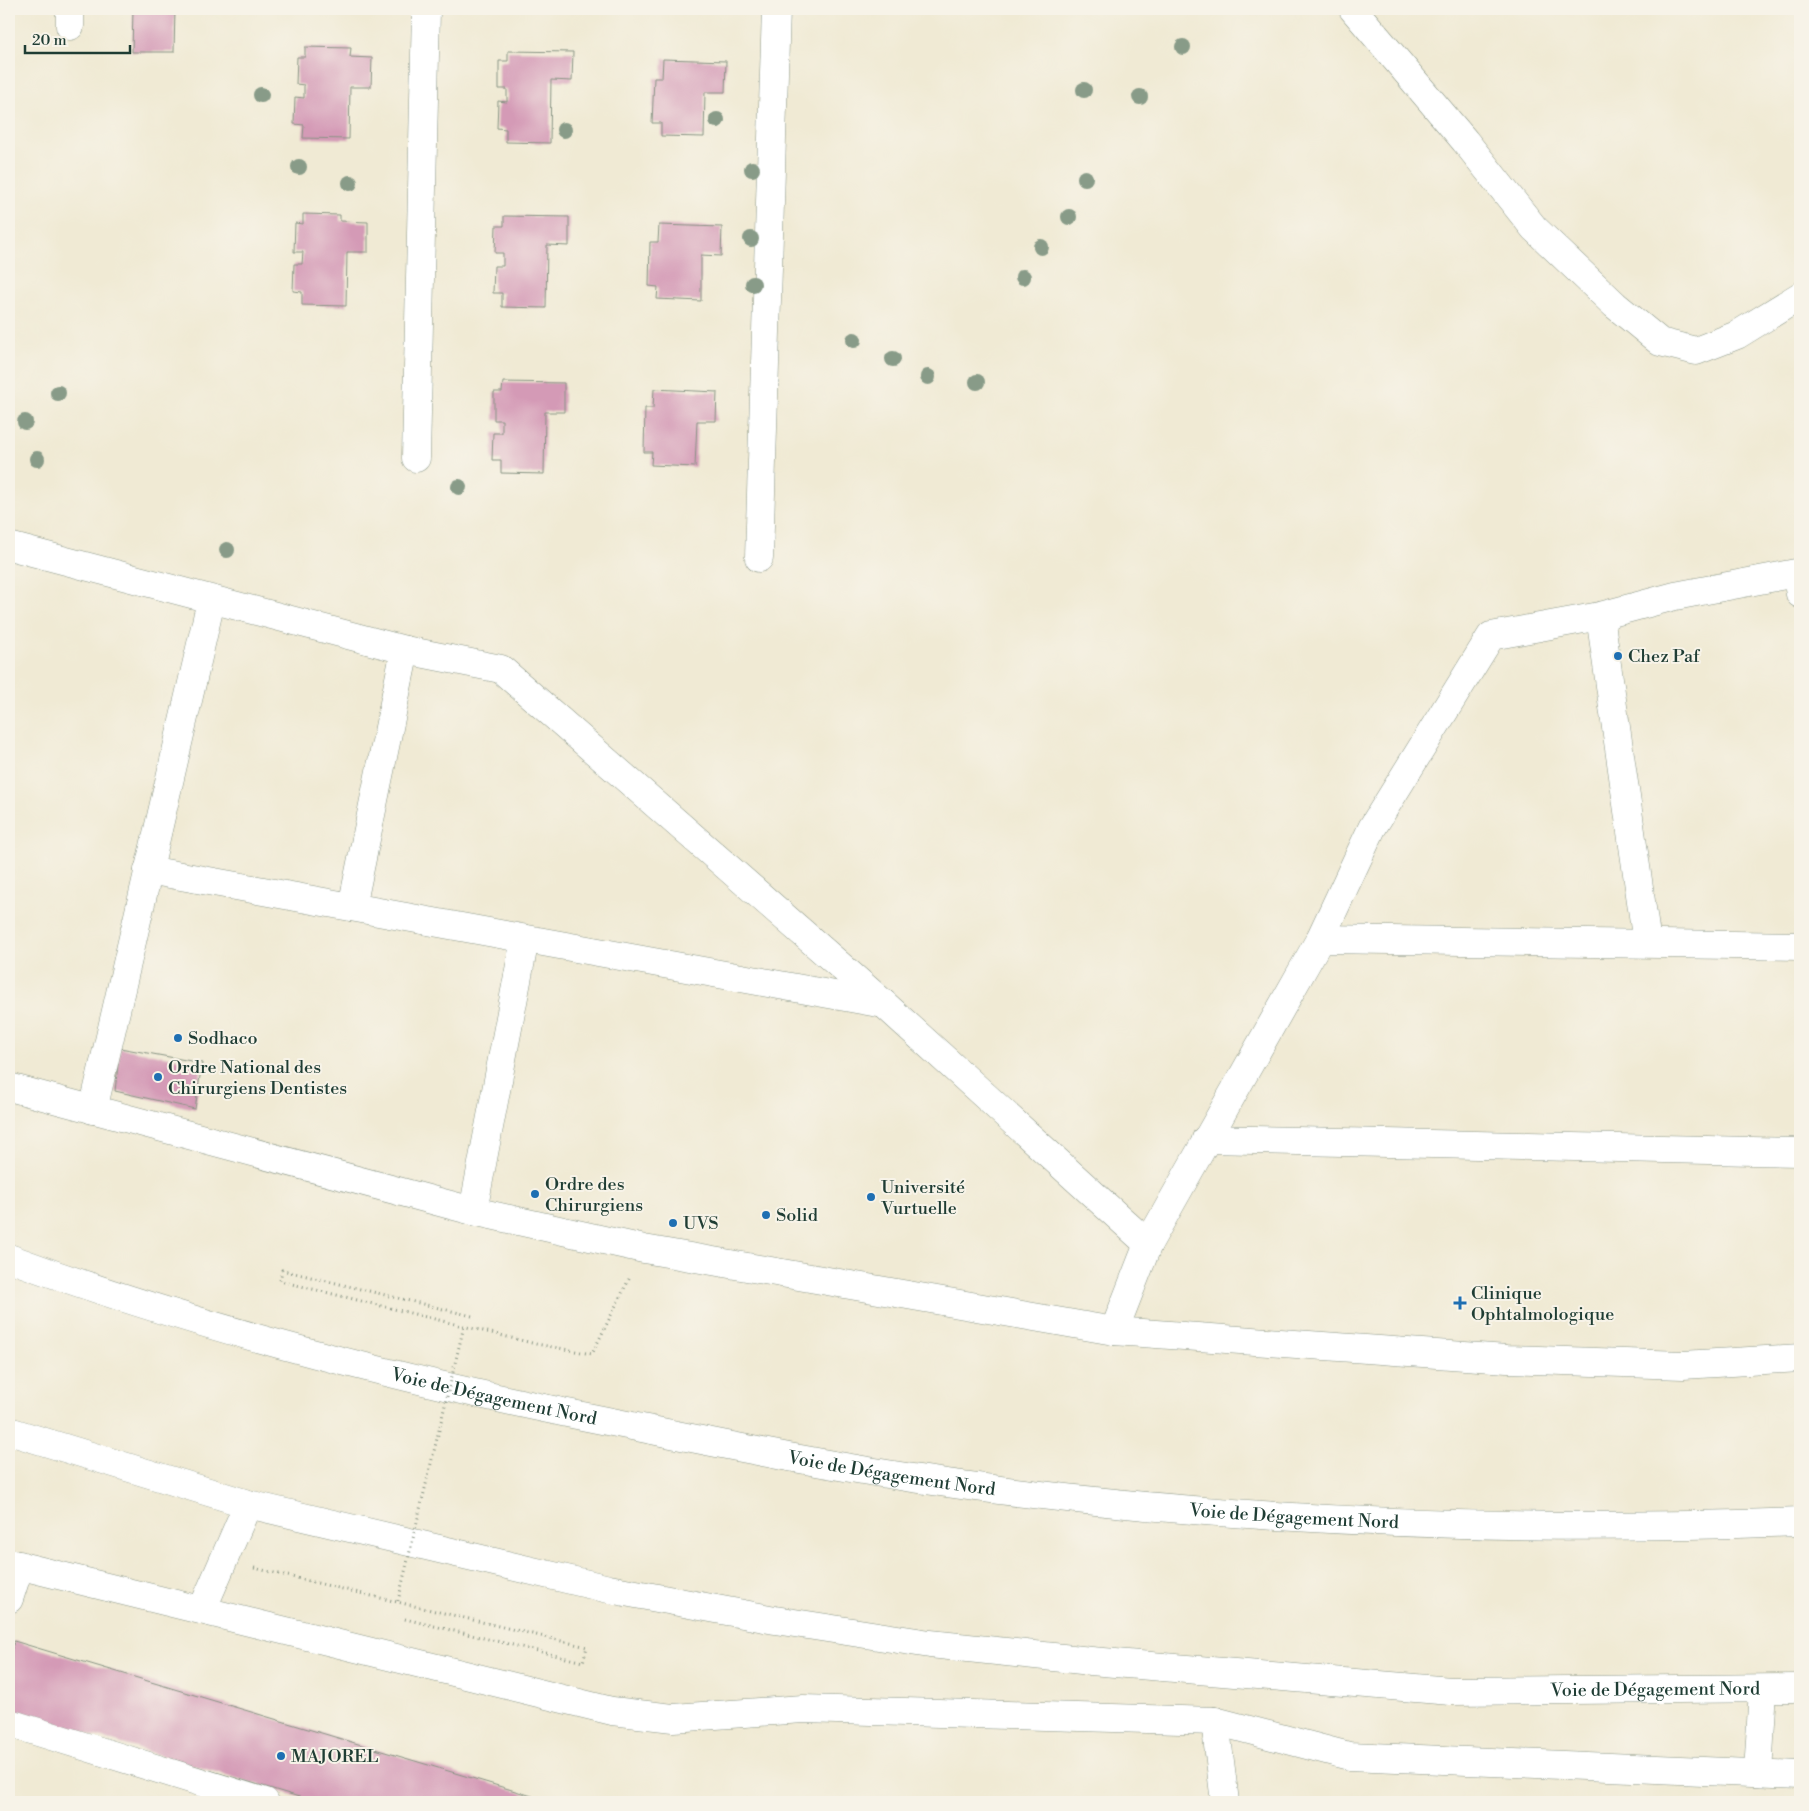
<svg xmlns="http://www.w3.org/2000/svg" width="1809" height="1811" viewBox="0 0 1809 1811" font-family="'Libre Bodoni',serif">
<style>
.building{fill:#d49ab6}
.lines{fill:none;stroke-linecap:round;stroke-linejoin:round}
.minor-casing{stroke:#889484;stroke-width:29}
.highway-casing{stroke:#889484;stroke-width:29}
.path{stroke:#889484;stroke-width:3;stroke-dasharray:1 4;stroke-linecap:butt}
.minor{stroke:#fff;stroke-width:28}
.highway{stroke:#fff;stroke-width:28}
.path-bridge{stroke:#889484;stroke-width:3;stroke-dasharray:1 4;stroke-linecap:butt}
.tree{fill:#889b88}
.poi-dot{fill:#1f6fb2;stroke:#f7f3e8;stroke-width:2}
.labels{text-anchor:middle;stroke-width:4;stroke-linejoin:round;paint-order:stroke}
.poi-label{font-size:18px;fill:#1f3d34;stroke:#f7f3e8;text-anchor:start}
.street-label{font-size:18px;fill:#1f3d34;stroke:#f7f3e8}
</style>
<rect width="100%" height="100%" fill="#f7f3e8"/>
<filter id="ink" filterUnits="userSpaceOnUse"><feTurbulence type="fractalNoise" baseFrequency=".02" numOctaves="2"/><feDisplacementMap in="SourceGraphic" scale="10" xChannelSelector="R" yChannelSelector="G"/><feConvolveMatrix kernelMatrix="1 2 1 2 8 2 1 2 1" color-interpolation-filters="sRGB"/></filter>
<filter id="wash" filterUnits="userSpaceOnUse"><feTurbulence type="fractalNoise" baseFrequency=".0096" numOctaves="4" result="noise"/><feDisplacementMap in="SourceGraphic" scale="20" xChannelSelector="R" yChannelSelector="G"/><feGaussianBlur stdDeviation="1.12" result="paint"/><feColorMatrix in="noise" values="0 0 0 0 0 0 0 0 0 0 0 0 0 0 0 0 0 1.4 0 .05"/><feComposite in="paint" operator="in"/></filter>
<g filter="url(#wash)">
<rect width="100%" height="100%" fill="#f0ead4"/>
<g id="blocks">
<g class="building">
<polygon points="133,9 175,9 174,52 132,52"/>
<polygon points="305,47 351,48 350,57 372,58 371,87 350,87 349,139 303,138 304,125 294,124 295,97 304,98 304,85 296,84 297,57 305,57"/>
<polygon points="508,51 573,52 572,81 551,80 550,143 506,142 506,129 497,128 498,101 507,102 507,89 499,89 499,61 508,61"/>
<polygon points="663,59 726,61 725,92 705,92 704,137 661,136 661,123 652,123 654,78 662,78"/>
<polygon points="303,214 340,215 340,221 368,222 368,252 347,252 346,306 302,305 302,292 293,291 294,264 302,264 303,252 294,252 295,223 303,224"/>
<polygon points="504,216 569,217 569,246 547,245 546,308 502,307 502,293 493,293 494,266 503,266 503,253 495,253 496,226 504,226"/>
<polygon points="659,225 722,227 721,256 701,255 701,301 657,299 658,287 649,286 650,242 658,242"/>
<polygon points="503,382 564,383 564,412 545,412 544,474 501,473 501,460 492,460 493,433 502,433 502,420 494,420 494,392 502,392"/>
<polygon points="654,389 717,392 716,421 697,421 695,467 651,465 652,452 644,452 645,408 653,408"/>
<polygon points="120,1048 202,1063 195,1109 115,1091"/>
<polygon points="14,1641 552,1802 316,1802 9,1710 9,1659"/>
</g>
</g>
</g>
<g filter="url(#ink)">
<use href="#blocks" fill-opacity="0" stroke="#889484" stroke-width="1"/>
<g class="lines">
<g class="minor-casing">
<g id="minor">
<polyline points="1353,9 1465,141 1534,228 1615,305 1660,342 1696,351 1737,335 1800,296"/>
<polyline points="70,26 70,9"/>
<polyline points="416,458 426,9"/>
<polyline points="9,546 405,650 501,669 884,1004 1148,1244"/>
<polyline points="759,558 776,9"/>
<polyline points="1600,616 1647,943"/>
<polyline points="148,870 884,1004"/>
<polyline points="352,907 405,650"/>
<polyline points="1320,939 1372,828 1491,636 1600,616 1675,596 1796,573 1800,594"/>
<polyline points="9,1087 473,1211 644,1249 1114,1331 1507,1359 1683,1365 1800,1358"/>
<polyline points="93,1110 211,601"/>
<polyline points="1206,1139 1800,1152"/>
<polyline points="473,1211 525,939"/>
<polyline points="1114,1331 1148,1244 1320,939 1800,946"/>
<polyline points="9,1563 612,1711 673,1718 803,1709 1215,1721 1349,1756 1800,1775"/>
<polyline points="9,1599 20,1565"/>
<polyline points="202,1610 248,1504"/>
<polyline points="1215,1721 1225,1802"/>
<polyline points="9,1723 265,1802"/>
<polyline points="1758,1773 1763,1689"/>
</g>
</g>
<g class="highway-casing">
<g id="highway">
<path id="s1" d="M9 1258C209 1332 417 1384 627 1425 740 1448 854 1471 969 1486 1244 1523 1523 1532 1800 1522"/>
<path id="s2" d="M9 1431 248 1504 609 1589 775 1620 930 1644 1091 1661 1451 1691 1800 1688"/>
</g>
</g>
<g class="path">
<polyline points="472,1316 282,1270 280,1281 536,1344 592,1354 630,1277"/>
<polyline points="254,1568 587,1647 583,1662 401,1618"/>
</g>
<use href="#minor" class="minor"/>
<use href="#highway" class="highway"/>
<polyline class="path-bridge" points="398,1601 464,1326"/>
</g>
<g class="tree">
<circle cx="1183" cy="47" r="8"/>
<circle cx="1084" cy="90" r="8"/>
<circle cx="261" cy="95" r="8"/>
<circle cx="1140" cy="97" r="8"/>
<circle cx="717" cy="120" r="8"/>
<circle cx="564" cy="130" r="8"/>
<circle cx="299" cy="167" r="8"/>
<circle cx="752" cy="169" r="8"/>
<circle cx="1085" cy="178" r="8"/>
<circle cx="350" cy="183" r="8"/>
<circle cx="1069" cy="217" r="8"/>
<circle cx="751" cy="239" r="8"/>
<circle cx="1041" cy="247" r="8"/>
<circle cx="1023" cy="277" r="8"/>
<circle cx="753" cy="284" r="8"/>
<circle cx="854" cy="340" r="8"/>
<circle cx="893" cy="359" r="8"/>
<circle cx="928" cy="377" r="8"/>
<circle cx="977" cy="382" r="8"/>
<circle cx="58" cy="393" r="8"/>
<circle cx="25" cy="422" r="8"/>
<circle cx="37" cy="459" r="8"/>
<circle cx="459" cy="487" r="8"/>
<circle cx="227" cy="550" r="8"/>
</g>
</g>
<g class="poi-dot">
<circle cx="1618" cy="656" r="5"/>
<circle cx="178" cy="1038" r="5"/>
<circle cx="158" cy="1077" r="5"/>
<circle cx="535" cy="1194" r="5"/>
<circle cx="871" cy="1197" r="5"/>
<circle cx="766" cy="1215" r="5"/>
<circle cx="673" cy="1223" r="5"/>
<path d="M1457.5 1295.5h5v5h5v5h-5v5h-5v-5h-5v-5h5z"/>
<circle cx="281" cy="1756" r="5"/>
</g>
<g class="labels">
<g class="poi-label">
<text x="1628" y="662">Chez Paf</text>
<text x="188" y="1044">Sodhaco</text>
<text x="168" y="1073">Ordre National des<tspan x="168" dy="21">Chirurgiens Dentistes</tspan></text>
<text x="545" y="1190">Ordre des<tspan x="545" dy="21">Chirurgiens</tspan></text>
<text x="881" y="1193">Université<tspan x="881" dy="21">Vurtuelle</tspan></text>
<text x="776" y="1221">Solid</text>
<text x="683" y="1229">UVS</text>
<text x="1471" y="1299">Clinique<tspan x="1471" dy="21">Ophtalmologique</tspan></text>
<text x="291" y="1762">MAJOREL</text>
</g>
<g class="street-label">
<text dy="6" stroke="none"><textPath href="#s1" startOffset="505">Voie de Dégagement Nord</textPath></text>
<text dy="6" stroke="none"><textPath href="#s1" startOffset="910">Voie de Dégagement Nord</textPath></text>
<text dy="6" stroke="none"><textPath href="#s1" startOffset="1315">Voie de Dégagement Nord</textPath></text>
<text dy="6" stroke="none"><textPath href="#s2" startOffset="1674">Voie de Dégagement Nord</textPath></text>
</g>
</g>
<rect width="1809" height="1811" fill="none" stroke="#f7f3e8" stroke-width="30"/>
<path d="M25 45v8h105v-8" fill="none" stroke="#1f3d34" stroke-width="2.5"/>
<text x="32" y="45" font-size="15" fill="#1f3d34" stroke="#f7f3e8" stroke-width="4" paint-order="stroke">20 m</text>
</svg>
